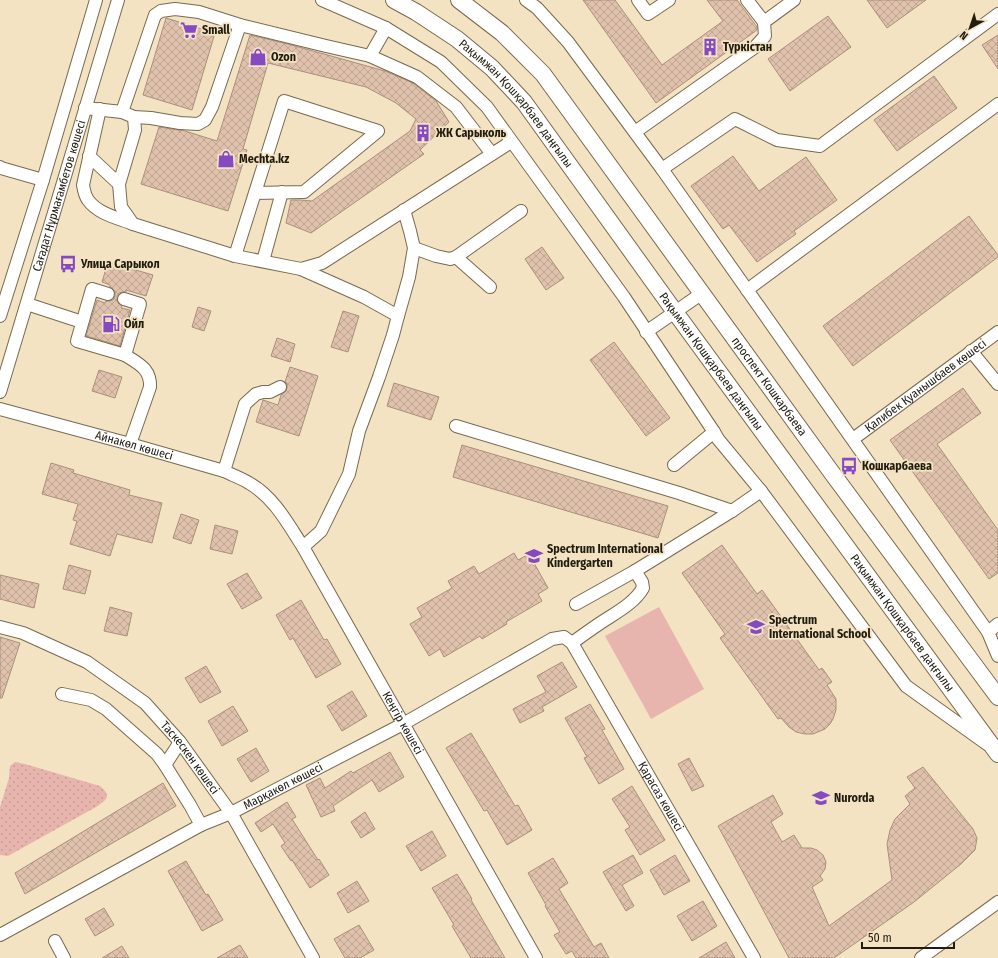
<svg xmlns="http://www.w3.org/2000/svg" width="998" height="958" viewBox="0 0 998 958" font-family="'Fira Sans Condensed',sans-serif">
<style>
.green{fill:url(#green-dots)}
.pitch{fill:#e8b5ae}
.building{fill:url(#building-cross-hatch);stroke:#ab8f7b}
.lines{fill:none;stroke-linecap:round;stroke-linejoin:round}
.minor-casing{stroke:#786a4e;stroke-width:14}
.major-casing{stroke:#786a4e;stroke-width:18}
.minor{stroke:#fff;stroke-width:12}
.major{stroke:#fff;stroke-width:16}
.labels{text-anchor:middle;stroke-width:3.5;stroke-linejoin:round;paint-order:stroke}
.poi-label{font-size:12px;font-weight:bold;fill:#211c10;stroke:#f3e3c3;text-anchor:start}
.street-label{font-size:12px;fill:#211c10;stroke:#f3e3c3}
</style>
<defs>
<pattern id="green-dots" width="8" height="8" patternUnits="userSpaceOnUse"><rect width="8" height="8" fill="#e8b5ae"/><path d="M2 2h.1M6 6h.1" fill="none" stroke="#c79b95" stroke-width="1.8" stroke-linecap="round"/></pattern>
<pattern id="building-cross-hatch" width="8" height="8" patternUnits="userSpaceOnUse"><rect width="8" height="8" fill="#dfc1ac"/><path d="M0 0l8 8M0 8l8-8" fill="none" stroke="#bfa593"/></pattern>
</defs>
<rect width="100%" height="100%" fill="#f3e3c3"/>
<path class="green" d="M15 762 25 764 100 786C112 796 107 800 96 807L8 856 0 855V807L9 778 10 766Z"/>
<polygon class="pitch" points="659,607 704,689 651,719 605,636"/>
<g class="building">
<polygon points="583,0 615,0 662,65 723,21 707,0 737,0 757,27 757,30 656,103"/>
<polygon points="867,0 926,0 887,28"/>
<polygon points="828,16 851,47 790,91 768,59"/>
<polygon points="166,18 215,33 192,110 143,95"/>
<polygon points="250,35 288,44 385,71 413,83 436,101 449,122 420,150 424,154 311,233 286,223 291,200 300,200 312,201 410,131 416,119 396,103 366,87 268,63 243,149 247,150 228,211 141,184 159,127 185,131 217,141"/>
<polygon points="998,35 998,69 982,45"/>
<polygon points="934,76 957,108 897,151 874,120"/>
<polygon points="733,156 759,191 806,157 837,200 794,231 796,234 757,262 729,225 723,229 691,186"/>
<polygon points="969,216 998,255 998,257 853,366 823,326"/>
<polygon points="542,247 564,278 546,290 525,259"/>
<polygon points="108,262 153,275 146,296 126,290 126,292 122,292 119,293 117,296 117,301 119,304 122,306 121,308 130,310 120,346 86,336 97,300 105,303 106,301 109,301 113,300 115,296 115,292 113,289 110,287 110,285 102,282"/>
<polygon points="198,307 211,311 204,331 192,327"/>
<polygon points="343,311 359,316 348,352 331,347"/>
<polygon points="277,338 295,344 290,362 271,356"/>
<polygon points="614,342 670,418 646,436 590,360"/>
<polygon points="290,367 318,376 299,436 256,422 263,400 278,405 281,395 286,391 287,388 287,384 285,382"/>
<polygon points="99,370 122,377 115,398 92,391"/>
<polygon points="394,383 439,397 431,420 387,406"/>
<polygon points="963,388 981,413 937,444 998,530 998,573 989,579 890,440"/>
<polygon points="462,445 668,506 658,538 453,477"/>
<polygon points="51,463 74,470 73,473 130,490 129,495 162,503 152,543 117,534 110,556 70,544 77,521 73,520 78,504 42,494"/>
<polygon points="181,514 199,520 191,544 173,538"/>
<polygon points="215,525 238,531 232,554 210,549"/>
<polygon points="722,545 757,594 762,590 819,670 822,668 832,682 827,685 836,699 836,710 833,719 830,724 825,729 813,734 805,734 796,732 789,727 781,718 778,719 720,638 725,634 682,573"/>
<polygon points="514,553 518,560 529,554 548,588 538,594 542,601 506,622 507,624 482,639 480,636 444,657 440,649 429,656 410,624 422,617 417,608 452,588 448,581 474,566 479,574"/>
<polygon points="69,565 91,571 85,594 63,589"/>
<polygon points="247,573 262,598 242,609 227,584"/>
<polygon points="0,575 39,584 34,608 0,599"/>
<polygon points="301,600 324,640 327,639 341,664 316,678 293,638 290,640 276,615"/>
<polygon points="110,607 132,613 127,636 104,631"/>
<polygon points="0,637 20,643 2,698 0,698"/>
<polygon points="562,662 577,687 542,707 544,711 520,723 513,709 546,692 537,676"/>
<polygon points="206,666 221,692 200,703 185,678"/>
<polygon points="352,691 367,716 342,731 327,706"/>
<polygon points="590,704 605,729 602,730 624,769 599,784 584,758 587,757 565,718"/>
<polygon points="233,706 248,731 222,746 208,721"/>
<polygon points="471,733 515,806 518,805 532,830 507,845 487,810 484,811 446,748"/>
<polygon points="256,748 269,771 251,782 237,759"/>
<polygon points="390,752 404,777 379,792 372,780 333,806 335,811 321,817 306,785 320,778 325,788 351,771 353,773"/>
<polygon points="689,758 704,786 692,791 678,764"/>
<polygon points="923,767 973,829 977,838 975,850 961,864 914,902 834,958 789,958 718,826 773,795 783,814 771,822 782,842 794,835 802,848 811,848 817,850 823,855 826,862 825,869 820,876 823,880 812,887 829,926 892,880 887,844 890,830 895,819 910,804 905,796 915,788 907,777"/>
<polygon points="163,783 176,806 25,894 15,873"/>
<polygon points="632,786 665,840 640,855 625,830 630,827 612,799"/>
<polygon points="287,802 296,817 292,819 318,860 319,859 329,875 310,888 292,860 291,861 281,846 285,843 273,824 261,832 255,823"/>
<polygon points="365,812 375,829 361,838 351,822"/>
<polygon points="432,831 446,856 421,871 406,846"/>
<polygon points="633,855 643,873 622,885 634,906 626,911 603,872"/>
<polygon points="675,855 690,881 664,895 650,870"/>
<polygon points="553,858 568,883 559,889 594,947 601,943 609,958 576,958 572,951 566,954 554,935 560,932 545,906 546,905 528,873"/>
<polygon points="186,861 206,895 208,894 223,920 202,931 168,871"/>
<polygon points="457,874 472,899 471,900 505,958 471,958 452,926 454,925 432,888"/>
<polygon points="357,881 369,901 348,913 337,893"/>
<polygon points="703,901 717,926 692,941 677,916"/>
<polygon points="104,908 114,925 95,936 85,919"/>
<polygon points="359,925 374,950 360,958 345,958 334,939"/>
<polygon points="726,942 735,958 699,958"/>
<polygon points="240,945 248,958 217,958"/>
<polygon points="122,946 129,958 102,958"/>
</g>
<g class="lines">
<g class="minor-casing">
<g id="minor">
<polyline points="322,0 386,28 441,62 487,107 624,297 714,432 718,439 761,491 906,686 987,744"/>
<polyline points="526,0 537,8 568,42 662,169 988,632 998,656"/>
<polyline points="638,0 648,14 669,0"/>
<polyline points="747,0 764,22"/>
<polyline points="370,56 386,28"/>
<polyline points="85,108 122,112 134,117 151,118 180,123 198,124 205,120 212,107 240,25"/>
<path d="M100 109 83 185C84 191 85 196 88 200 98 214 118 218 133 224"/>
<polyline points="122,112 155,15 161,11 175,9 199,12 240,25 326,46 370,56 417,77 456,107 492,154"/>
<polyline points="134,117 135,130 119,184 121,207 133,224 235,256 284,101 378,131 304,192 255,193"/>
<polyline points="635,132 755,47 765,36 764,22 794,0"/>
<polyline points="89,156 119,184"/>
<polyline points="0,167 1,168 43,180"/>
<polyline points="662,169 735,119 777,140 820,146 998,14"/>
<polyline points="414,248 436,256 450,259 456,257 521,211"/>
<polyline points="235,256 301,269 322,263 511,142"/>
<polyline points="456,257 490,287"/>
<polyline points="263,261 282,192"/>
<polyline points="301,269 364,297 398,316 393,335 379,377 359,431 349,474 321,531 303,547"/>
<polyline points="747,290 998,104"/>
<polyline points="108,294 92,289 77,341 125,355 140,304 124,299"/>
<polyline points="27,304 82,322"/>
<polyline points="0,316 43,180 96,0"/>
<polyline points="398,316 409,277 414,248 410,231 404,210"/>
<polyline points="646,332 701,294"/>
<polyline points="971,351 998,384"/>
<path d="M125 355C139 364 151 369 150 387L130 444"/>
<path id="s1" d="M0 392 118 0"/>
<path id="s2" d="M0 409 130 444 224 471C232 475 241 478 249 483 274 497 288 524 303 547L536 958"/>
<polyline points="456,426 679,493 732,511"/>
<path id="s3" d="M853 439 998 332"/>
<polyline points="674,465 714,432"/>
<polyline points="224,471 245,404 256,394 263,392 270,392 280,387"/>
<polyline points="576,604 635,571 732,511 761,491"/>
<path id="s4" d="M0 627 23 633 87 662 145 703 180 742 231 813 313 958"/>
<polyline points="988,632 998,624"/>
<path d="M572 643C583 635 594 627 605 620 619 611 635 602 643 588L642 582 635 571"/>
<polyline points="62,694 91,700 106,709 157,754 165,765 180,742"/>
<polyline points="165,765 190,805 201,825"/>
<path id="s5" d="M0 935 201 825 231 813 403 724 552 639 564 637 572 643 754 958"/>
<polyline points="55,941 64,958"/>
<polyline points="921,958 998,902"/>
</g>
</g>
<g class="major-casing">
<g id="major">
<path id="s6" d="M394 0 416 12 457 39 492 68 524 102 675 312 998 754"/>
<path id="s7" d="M459 0 502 33 543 74 832 473 998 697"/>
</g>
</g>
<use href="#minor" class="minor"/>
<use href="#major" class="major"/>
</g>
<defs>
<g id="supermarket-bare" transform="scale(1.38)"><path d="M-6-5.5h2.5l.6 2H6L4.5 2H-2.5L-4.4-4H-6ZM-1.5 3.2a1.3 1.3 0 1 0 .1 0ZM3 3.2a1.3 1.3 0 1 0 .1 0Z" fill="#854ac1" stroke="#f3e3c3" stroke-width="2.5" paint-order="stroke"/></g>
<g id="building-bare" transform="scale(1.38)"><path d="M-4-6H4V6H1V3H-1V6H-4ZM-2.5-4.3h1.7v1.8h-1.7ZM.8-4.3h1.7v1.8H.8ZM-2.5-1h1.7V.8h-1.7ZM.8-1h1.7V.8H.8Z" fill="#854ac1" stroke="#f3e3c3" stroke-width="2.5" paint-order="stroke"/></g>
<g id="shop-bare" transform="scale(1.38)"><path d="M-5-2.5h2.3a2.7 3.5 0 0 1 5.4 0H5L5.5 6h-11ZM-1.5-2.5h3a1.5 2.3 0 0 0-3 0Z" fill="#854ac1" stroke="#f3e3c3" stroke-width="2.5" paint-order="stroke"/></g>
<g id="bus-bare" transform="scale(1.38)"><path d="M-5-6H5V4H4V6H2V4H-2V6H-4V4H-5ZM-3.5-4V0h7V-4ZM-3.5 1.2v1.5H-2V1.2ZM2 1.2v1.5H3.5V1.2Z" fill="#854ac1" stroke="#f3e3c3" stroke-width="2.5" paint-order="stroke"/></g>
<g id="fuel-bare" transform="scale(1.38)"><path d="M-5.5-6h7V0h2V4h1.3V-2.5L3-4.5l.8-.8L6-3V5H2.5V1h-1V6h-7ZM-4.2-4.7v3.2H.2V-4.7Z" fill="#854ac1" stroke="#f3e3c3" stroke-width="2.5" paint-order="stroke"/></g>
<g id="school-bare" transform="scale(1.38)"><path d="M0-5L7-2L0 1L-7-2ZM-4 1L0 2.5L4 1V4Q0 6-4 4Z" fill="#854ac1" stroke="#f3e3c3" stroke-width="2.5" paint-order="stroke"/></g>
</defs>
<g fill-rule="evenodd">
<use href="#supermarket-bare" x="189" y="30"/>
<use href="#building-bare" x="710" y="47"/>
<use href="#shop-bare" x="258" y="57"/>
<use href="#building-bare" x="423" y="133"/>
<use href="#shop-bare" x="226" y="159"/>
<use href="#bus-bare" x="68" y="264"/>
<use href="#fuel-bare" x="111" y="324"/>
<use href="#bus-bare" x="849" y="466"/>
<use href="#school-bare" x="534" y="556"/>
<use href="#school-bare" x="756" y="627"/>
<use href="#school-bare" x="821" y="798"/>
</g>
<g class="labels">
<g class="poi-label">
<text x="202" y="34">Small</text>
<text x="723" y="51">Түркістан</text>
<text x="271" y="61">Ozon</text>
<text x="436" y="137">ЖК Сарыколь</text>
<text x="239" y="163">Mechta.kz</text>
<text x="81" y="268">Улица Сарыкол</text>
<text x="124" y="328">Ойл</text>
<text x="862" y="470">Кошкарбаева</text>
<text x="547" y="553">Spectrum International<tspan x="547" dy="14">Kindergarten</tspan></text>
<text x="769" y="624">Spectrum<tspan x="769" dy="14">International School</tspan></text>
<text x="834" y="802">Nurorda</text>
</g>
<g class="street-label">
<text dy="4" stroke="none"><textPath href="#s6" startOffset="162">Рақымжан Қошқарбаев даңғылы</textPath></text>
<text dy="4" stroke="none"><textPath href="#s1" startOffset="205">Сағадат Нұрмағамбетов көшесі</textPath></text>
<text dy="4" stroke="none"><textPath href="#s6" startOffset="486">Рақымжан Қошқарбаев даңғылы</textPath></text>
<text dy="4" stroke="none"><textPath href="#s3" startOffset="90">Қалибек Қуанышбаев көшесі</textPath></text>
<text dy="4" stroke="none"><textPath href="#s7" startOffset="498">проспект Кошкарбаева</textPath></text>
<text dy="4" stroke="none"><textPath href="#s2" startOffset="139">Айнакөл көшесі</textPath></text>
<text dy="4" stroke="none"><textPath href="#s6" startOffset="810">Рақымжан Қошқарбаев даңғылы</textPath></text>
<text dy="4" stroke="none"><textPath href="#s2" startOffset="547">Кеңгір көшесі</textPath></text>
<text dy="4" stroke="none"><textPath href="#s4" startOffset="236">Таскескен көшесі</textPath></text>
<text dy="4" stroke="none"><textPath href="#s5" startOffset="320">Марқакөл көшесі</textPath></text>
<text dy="4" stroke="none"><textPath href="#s5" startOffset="826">Қарасаз көшесі</textPath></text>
</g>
</g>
<g transform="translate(970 28) rotate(220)" stroke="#f3e3c3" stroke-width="3" paint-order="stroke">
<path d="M0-3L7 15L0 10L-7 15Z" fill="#211c10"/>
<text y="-6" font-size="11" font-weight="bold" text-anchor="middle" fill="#211c10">N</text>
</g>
<path d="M862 942v6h92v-6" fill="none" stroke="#211c10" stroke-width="2"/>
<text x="868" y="942" font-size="12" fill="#211c10" stroke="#f3e3c3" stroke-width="3" paint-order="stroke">50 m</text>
</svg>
